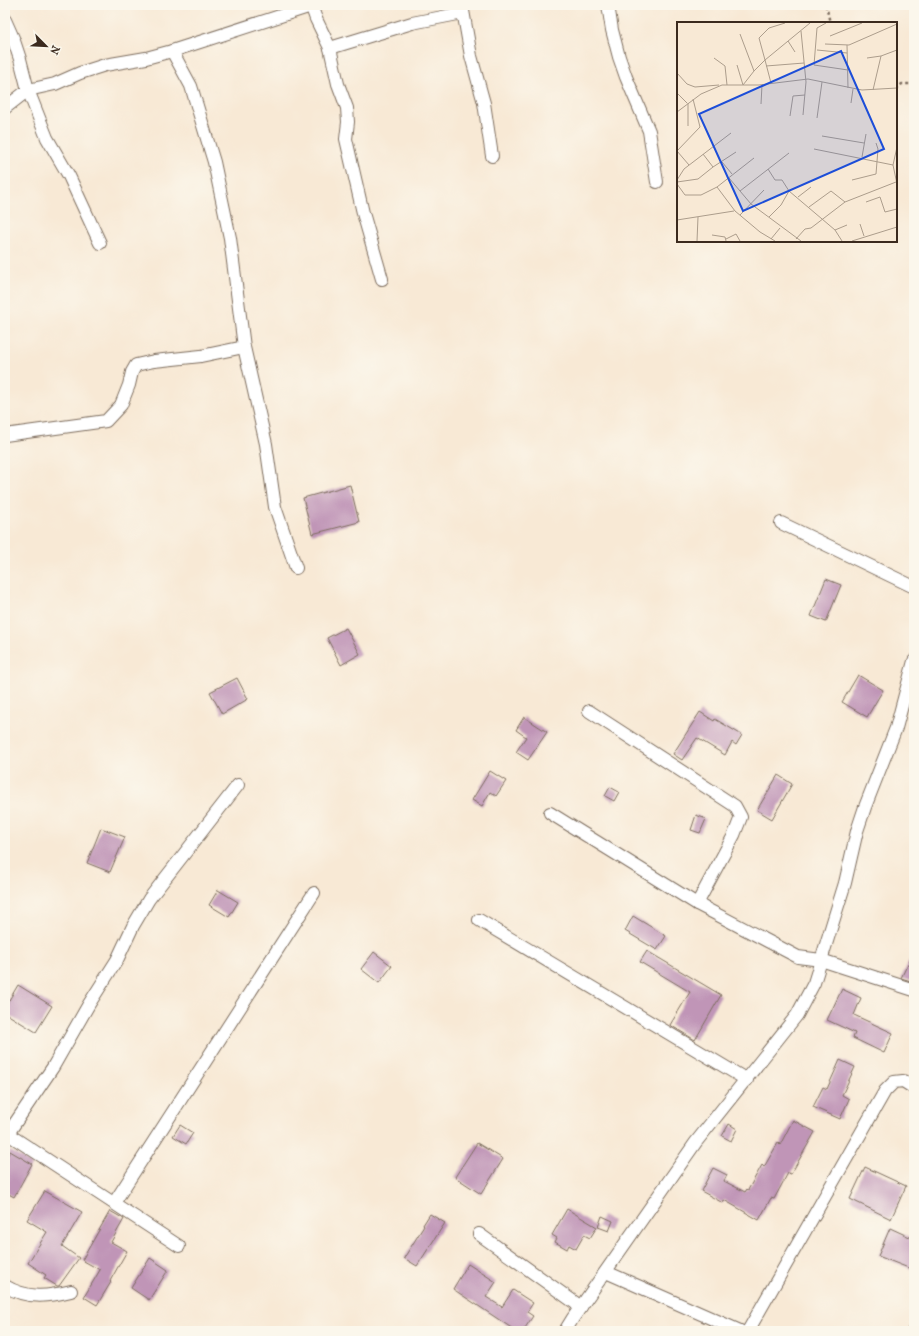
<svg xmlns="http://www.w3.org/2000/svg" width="919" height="1336" viewBox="0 0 919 1336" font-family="'IM FELL French Canon',serif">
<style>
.building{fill:#c095b7}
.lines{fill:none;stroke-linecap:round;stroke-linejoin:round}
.minor-casing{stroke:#7d6d5e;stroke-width:14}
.path{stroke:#7d6d5e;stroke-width:2.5;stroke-dasharray:3 3;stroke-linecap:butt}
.minor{stroke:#fff;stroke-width:12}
.inset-road{fill:none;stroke:#ac9d8c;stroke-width:1}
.view{fill:#1d4ed8;fill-opacity:0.15;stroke:#1d4ed8;stroke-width:2}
.inset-edge{fill:none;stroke:#3b2a1e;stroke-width:2}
</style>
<rect width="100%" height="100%" fill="#fbf7ec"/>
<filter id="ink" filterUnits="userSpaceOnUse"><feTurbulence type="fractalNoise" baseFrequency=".025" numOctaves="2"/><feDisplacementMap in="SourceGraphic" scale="8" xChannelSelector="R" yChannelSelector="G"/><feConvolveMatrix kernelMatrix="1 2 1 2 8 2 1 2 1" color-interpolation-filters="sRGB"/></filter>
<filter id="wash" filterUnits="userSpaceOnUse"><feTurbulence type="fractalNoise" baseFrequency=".012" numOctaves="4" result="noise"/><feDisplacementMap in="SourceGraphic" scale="16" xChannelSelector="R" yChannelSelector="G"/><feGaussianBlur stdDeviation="0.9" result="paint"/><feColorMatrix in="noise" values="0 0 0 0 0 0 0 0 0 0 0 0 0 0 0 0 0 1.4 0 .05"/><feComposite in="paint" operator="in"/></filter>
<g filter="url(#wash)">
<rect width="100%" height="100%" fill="#f8e9d5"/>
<g id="blocks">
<g class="building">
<polygon points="350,485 359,522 312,534 303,498"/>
<polygon points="826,579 841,585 826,622 811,616"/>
<polygon points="346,628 360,654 341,665 327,638"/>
<polygon points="858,675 883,690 867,717 842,702"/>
<polygon points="237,678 248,699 222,714 210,692"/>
<polygon points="700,712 714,721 715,719 742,735 736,745 732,742 725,755 697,738 682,760 673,754"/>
<polygon points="524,717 547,732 528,760 516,752 526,737 516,730"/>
<polygon points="490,771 506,781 496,796 490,792 482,806 472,800"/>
<polygon points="778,775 792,784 772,819 757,810"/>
<polygon points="610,787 619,792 614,801 605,796"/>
<polygon points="696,815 706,819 700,833 691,830"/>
<polygon points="101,828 125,837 110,872 87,863"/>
<polygon points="218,890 238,902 229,917 209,905"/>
<polygon points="633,916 666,936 657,950 625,931"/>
<polygon points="647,951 721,995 695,1040 670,1025 690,992 640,962"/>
<polygon points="914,951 914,982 901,978"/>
<polygon points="374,952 392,966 379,983 361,969"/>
<polygon points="18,985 52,1006 36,1032 5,1013 5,1007"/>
<polygon points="842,989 861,998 854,1015 893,1033 884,1053 853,1038 855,1033 827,1020"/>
<polygon points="840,1060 855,1067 842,1095 849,1099 840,1119 813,1107 823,1087 827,1089"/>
<polygon points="793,1120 815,1132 791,1174 788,1173 774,1199 771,1198 759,1220 724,1200 723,1203 701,1191 713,1168 727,1175 724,1181 745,1192 747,1189 748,1190 762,1165 764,1167 778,1143 780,1145"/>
<polygon points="729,1124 737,1129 731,1141 722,1136"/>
<polygon points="180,1125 193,1133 186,1144 173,1136"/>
<polygon points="477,1143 503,1159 481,1194 455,1177"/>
<polygon points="10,1151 32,1164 14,1197 5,1192 5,1160"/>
<polygon points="865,1167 906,1186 891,1219 850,1199"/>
<polygon points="45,1191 82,1212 62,1246 79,1258 59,1286 57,1286 44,1278 46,1275 28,1263 47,1232 27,1220"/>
<polygon points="567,1209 597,1227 590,1238 584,1235 576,1249 569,1245 567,1249 555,1242 557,1238 552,1235"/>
<polygon points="110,1211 124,1219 111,1242 127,1251 110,1281 111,1282 97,1305 84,1297 100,1270 82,1260"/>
<polygon points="430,1214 445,1223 417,1266 404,1258 424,1226 423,1225"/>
<polygon points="602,1216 613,1221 609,1231 598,1227"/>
<polygon points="890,1228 914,1239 914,1261 911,1269 878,1256"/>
<polygon points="150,1258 168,1270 149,1300 131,1288"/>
<polygon points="468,1264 496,1282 486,1297 502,1307 513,1290 533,1303 527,1312 533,1316 523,1331 516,1331 453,1289"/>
</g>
</g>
</g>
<g filter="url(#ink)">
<use href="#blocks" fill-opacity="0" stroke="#7d6d5e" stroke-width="1"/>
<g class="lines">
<g class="minor-casing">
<g id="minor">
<polyline points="311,5 316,19 330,48 338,84 347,108 348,122 346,139 363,213 382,279"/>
<polyline points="462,5 471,56 484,103 492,156"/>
<polyline points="608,5 612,30 619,57 626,77 649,131 657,182"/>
<polyline points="5,20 13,38 20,59 28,90 47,138 69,176 100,243"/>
<polyline points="330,48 412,23 463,13"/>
<polyline points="172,51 191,86 214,162 230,238 244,347 266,444 275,507 296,568"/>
<polyline points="5,108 28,90 55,84 80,73 105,65 146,58 172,51 311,6"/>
<polyline points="5,435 106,421 121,405 129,385 132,372 136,365 154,361 201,356 244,347"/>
<polyline points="781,523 914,587"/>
<polyline points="589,711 735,806 741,817 734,835 697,904"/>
<polyline points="550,813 697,904 798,957 821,960 914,990"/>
<polyline points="479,920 747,1080"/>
<polyline points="8,1134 179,1246"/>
<polyline points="5,1138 53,1067 89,1004 117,960 133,926 149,899 238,785"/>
<polyline points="114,1203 314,893"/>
<polyline points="479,1234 581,1307"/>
<polyline points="606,1272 740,1331"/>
<path d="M5 1286C27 1299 47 1297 71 1291"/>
<polyline points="565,1331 573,1318 696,1142 797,1015 814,983 845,883 857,831 865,807 896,728 914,661"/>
<polyline points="748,1331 885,1091 894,1082 903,1081 914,1088"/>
<polyline points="914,1331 914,1330"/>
</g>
</g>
<g class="path">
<polyline points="826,5 830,23"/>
<polyline points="896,89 902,84 914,84"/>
</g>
<use href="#minor" class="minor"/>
</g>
</g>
<g transform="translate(677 22)">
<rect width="220" height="220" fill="#f8e9d5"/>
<path class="inset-road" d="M149 1 140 6 137 43 171 48M124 9 129 60 126 93M153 14 185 1M111 19 118 30M148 22 172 23 220 2M170 23 171 66M140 28 170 31M37 36 48 44 50 63M190 36 204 34 220 28M60 43 66 63 77 49 63 12M89 44 127 41M77 49 88 38 82 16 92 6 108 1M0 51 10 62 18 65 42 63M94 61 88 38 133 1M196 68 204 34M0 71 10 81M174 81 176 67M84 82 85 63M0 90 24 72 45 63H82L131 57 185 68 220 66M113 94 116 74 128 73M140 96 145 60M11 104V81M145 114 187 121M220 125 216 143 220 162M137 127 216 143M0 129 23 105 16 77M0 129 12 143M26 132 36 145 59 130M185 135 189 112M45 140 55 152M91 147 98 158H105L112 169M52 156 74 182 124 219M0 158 7 147 54 111M175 158 199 152 201 127 199 121M0 160 21 157 36 145M0 162 8 173H24L40 165 58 189 83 210 98 219M40 165 77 136M63 169 112 131M121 175 134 165M189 180 203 175 208 190 220 187M132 185 154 169 168 180M63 193 87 168M92 195 104 183 112 169 158 208 165 219M0 198 57 189M183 202 187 214M158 208 170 203M35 213 48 215 49 219M49 217 59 212 63 219M94 217 103 206M119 217 128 207 134 206 168 180 219 160M20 219 21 195M175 219 220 205"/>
<path class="view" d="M164 29 207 127 66 189 22 92Z"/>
<rect width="220" height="220" class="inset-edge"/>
</g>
<rect width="919" height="1336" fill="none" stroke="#fbf7ec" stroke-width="20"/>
<g transform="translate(46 46) rotate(114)" stroke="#fbf7ec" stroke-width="3" paint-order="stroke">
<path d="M0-3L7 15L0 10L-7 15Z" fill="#3b2a1e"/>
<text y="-6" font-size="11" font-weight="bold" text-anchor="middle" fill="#3b2a1e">N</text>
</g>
</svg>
